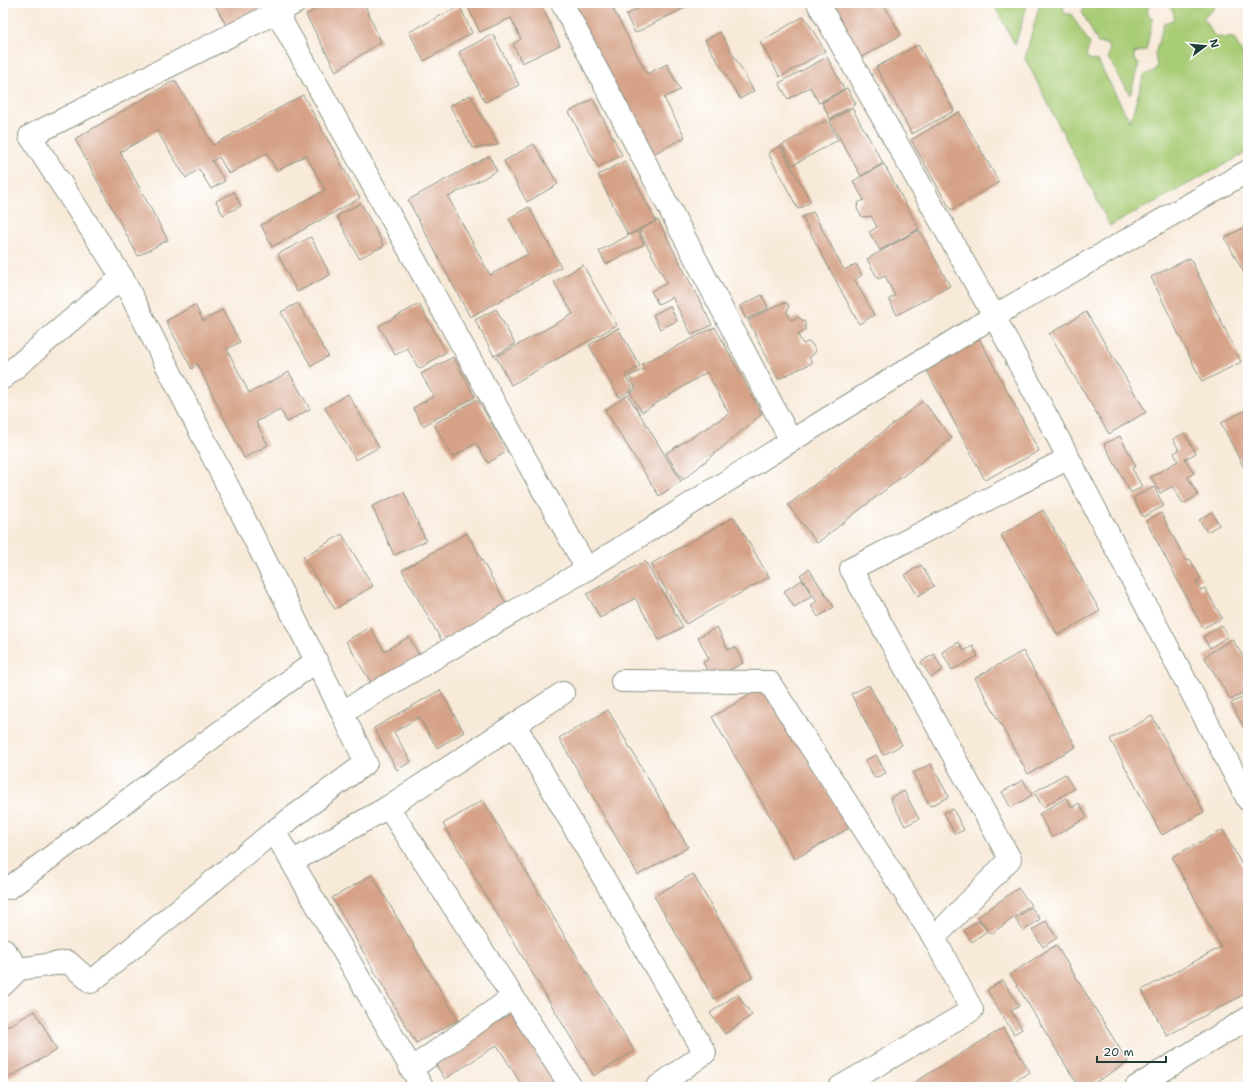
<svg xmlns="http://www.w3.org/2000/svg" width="1251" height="1090" viewBox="0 0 1251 1090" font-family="'Shantell Sans',sans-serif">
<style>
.green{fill:#a9cc76;stroke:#648455}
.building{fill:#d5a287}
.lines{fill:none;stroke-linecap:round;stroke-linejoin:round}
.minor-casing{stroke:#8c9486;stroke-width:24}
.minor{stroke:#fff;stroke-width:22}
</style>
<rect width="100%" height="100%" fill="#fff"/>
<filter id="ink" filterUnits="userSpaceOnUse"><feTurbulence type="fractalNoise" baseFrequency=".025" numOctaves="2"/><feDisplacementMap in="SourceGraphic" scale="8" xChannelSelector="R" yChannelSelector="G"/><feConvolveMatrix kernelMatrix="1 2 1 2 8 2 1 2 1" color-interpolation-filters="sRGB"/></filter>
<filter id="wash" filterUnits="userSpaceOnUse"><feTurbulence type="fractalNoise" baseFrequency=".012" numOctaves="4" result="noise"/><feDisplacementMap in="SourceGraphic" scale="16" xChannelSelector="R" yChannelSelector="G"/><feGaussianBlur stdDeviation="0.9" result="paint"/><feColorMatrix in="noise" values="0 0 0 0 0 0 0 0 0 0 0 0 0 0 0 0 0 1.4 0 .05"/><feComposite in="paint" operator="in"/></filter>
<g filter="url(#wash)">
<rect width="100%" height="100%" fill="#f8ead9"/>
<g class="green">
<polygon points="993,3 1028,3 1015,45"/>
<polygon points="1040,3 1064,3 1063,9 1065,14 1071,14 1090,44 1086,55 1089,59 1098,61 1130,122 1144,75 1153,72 1157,67 1155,54 1164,23 1173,20 1174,13 1170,7 1171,3 1213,3 1215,8 1203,18 1215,37 1234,38 1248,66 1248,152 1110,226 1025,58"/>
<polygon points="1086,3 1152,3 1147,9 1149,16 1153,18 1146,50 1134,53 1134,59 1139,63 1130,95 1108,58 1110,50 1107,44 1098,43 1082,12"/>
</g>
<g id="blocks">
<g class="building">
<polygon points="214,3 265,3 266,6 227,27"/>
<polygon points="325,3 364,3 381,42 336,71 306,15"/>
<polygon points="466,3 540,3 560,45 522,63 513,44 521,39 511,18 480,32"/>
<polygon points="566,3 610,3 647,74 667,64 680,90 664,98 685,137 648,157"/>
<polygon points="649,3 684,3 686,7 635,33 626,15"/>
<polygon points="825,3 883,3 901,35 856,60"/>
<polygon points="460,6 472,33 424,61 409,32"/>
<polygon points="804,16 825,51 780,77 760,42"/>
<polygon points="720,32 754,91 740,99 705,40"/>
<polygon points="493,34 519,85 485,102 459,52"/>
<polygon points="918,45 954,111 912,134 876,67"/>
<polygon points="827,57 844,89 819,103 810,87 788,99 779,83"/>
<polygon points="175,80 213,145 303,95 360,198 272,247 261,225 325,190 306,155 277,171 267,153 229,174 219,157 212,161 225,181 211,189 199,169 186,178 157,131 120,152 168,240 138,256 75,139"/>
<polygon points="847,88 856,104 830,119 822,103"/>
<polygon points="470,95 498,145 473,148 450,106"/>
<polygon points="593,99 622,155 598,167 569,112"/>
<polygon points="852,108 883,163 861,176 830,121"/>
<polygon points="959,112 999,182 951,210 911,140"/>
<polygon points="827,120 838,140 793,165 782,145"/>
<polygon points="534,144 558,184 527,202 504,161"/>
<polygon points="780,146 811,202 798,209 768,153"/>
<polygon points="489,156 497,171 448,197 490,275 528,254 509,218 529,207 561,267 470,317 408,200"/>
<polygon points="625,161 656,221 628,235 598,175"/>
<polygon points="884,164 919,229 880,250 869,232 877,227 871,216 862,217 857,209 858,203 864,200 853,181"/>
<polygon points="234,192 241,206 223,215 216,201"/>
<polygon points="361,203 384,246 359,258 337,216"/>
<polygon points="813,212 844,270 856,264 862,275 855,280 874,315 859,324 802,217"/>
<polygon points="658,220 712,325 692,335 672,297 658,304 651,291 667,283 639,230"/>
<polygon points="1248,225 1248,280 1225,238"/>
<polygon points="919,230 950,286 897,315 889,299 895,296 885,276 878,279 867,259"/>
<polygon points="637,231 644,244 606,264 599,251"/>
<polygon points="311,237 330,275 297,292 278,254"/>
<polygon points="1190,258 1241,362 1202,382 1151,277"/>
<polygon points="583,265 617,325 511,385 496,357 573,314 554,282"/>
<polygon points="762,295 768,308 746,319 740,306"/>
<polygon points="298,303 328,356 311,366 281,312"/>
<polygon points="782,303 786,303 789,305 787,312 791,320 798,317 805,322 805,331 798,335 803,344 807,342 811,343 816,351 813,355 809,358 812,363 778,379 748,320"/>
<polygon points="419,304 446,352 419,369 407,348 395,355 379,326"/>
<polygon points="195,305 203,321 222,310 240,342 227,349 249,393 289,372 310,409 287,422 280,409 256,422 268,445 244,458 197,363 192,369 166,321"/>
<polygon points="670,306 677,321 660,329 653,315"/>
<polygon points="496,309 515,344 494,356 475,320"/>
<polygon points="1086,312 1146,412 1109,434 1049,334"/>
<polygon points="715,327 762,414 683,480 666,453 729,414 707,372 642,412 630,393 636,389 629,376 645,369 642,364"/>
<polygon points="618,328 640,366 625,375 633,389 619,397 589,345"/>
<polygon points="979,338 1039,451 985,480 925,367"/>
<polygon points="453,357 475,397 423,426 413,408 434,396 421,374"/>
<polygon points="348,394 379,447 356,460 325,408"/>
<polygon points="628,395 681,481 659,496 605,410"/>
<polygon points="477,399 508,451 488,463 476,443 453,457 434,424"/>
<polygon points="923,401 952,438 817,543 788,505"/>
<polygon points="1248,409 1248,476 1221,423"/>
<polygon points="1184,433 1196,453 1185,459 1194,473 1188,477 1198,495 1183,504 1173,486 1160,493 1151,477 1178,461 1174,453 1179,450 1173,439"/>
<polygon points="1120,436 1136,466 1132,468 1142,487 1131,493 1104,444"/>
<polygon points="1154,487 1164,506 1143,517 1133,498"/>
<polygon points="404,492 426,541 394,555 372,506"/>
<polygon points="1043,510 1100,611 1058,635 1001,535"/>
<polygon points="1212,512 1219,525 1207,532 1199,520"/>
<polygon points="1161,513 1186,561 1190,559 1201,579 1196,581 1201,590 1205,588 1222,618 1203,628 1146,521"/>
<polygon points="734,517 769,577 686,624 651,564"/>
<polygon points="467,533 508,607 444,645 402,570"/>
<polygon points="342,534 373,586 335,609 303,557"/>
<polygon points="645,561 683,627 659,640 635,598 600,618 587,594"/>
<polygon points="921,565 934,586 918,596 905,575"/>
<polygon points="809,569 834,607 818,617 811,605 817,601 800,575"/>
<polygon points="802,580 812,596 794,607 784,591"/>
<polygon points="1221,625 1228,636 1210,648 1203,637"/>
<polygon points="370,627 384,651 409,637 421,658 373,686 346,641"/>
<polygon points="717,627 728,650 735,647 743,663 711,679 703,662 709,659 698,637"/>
<polygon points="1232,639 1248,664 1248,689 1231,700 1204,657"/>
<polygon points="959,642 964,651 973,646 978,656 952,670 942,652"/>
<polygon points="1023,651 1076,747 1028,774 975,678"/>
<polygon points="934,654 943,670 931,677 921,662"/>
<polygon points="869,685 902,745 883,755 851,694"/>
<polygon points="765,686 849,828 795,859 712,717"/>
<polygon points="440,690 464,732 437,748 419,717 394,732 411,762 397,770 374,728"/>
<polygon points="1248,695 1248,736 1231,703"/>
<polygon points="608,710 688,847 638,875 559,738"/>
<polygon points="1152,716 1204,812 1162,835 1110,739"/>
<polygon points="876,755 886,773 875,778 865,760"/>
<polygon points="931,764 949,797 930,806 913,773"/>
<polygon points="1065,774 1074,789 1043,807 1034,792"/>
<polygon points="1023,780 1032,795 1011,808 1002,792"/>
<polygon points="904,791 919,819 905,826 890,798"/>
<polygon points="1066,798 1072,808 1079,803 1087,817 1052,838 1039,814"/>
<polygon points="483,800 634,1051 594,1076 443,824"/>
<polygon points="953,809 964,830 955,834 944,813"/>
<polygon points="1223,830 1248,876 1248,992 1167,1036 1142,990 1221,947 1172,857"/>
<polygon points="693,874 752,977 714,999 654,896"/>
<polygon points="372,875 458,1020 416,1043 332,898"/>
<polygon points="1018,888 1031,905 991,934 978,917"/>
<polygon points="1031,907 1040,919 1024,931 1015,919"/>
<polygon points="979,920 987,931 972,942 964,930"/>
<polygon points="1046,921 1057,938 1043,947 1032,930"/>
<polygon points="1056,945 1128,1062 1088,1087 1079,1087 1010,974"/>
<polygon points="1003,980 1019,1006 1011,1011 1022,1029 1014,1034 987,990"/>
<polygon points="737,994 752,1015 725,1034 710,1013"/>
<polygon points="35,1011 57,1050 3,1081 3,1029"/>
<polygon points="512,1011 560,1083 554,1087 523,1087 497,1045 445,1079 434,1062"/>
<polygon points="1003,1028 1030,1072 1005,1087 907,1087"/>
</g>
</g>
</g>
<g filter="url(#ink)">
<use href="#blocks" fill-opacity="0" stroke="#8c9486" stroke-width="1"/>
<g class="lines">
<g class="minor-casing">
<g id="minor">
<polyline points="295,3 30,136 122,277 342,712"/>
<polyline points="562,3 791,441"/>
<polyline points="818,3 994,316 1248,800"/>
<polyline points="277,13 587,569"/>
<polyline points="3,378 122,277"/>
<polyline points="622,681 769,682 934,938"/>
<polyline points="515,725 705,1053 657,1087"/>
<polyline points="388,807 513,997"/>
<polyline points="292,862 388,807 563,693"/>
<polyline points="9,888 316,661"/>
<polyline points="3,949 19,969"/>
<polyline points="3,985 19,969 68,962 91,982 274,831"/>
<polyline points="411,1069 513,997 571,1087"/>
<polyline points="422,1087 274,831 366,763 342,712 587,569 791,441 994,316 1248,171"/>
<polyline points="840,1087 972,1010 934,938 1010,859 851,569 1067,459"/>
<polyline points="1136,1087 1248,1018"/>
</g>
</g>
<use href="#minor" class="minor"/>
</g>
</g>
<rect width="1251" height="1090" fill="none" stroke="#fff" stroke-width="16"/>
<g transform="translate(1205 46) rotate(74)" stroke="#ffffff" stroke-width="3" paint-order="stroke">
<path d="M0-3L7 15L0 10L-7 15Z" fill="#1f3d34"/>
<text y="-6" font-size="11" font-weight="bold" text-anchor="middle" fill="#1f3d34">N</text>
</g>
<path d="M1097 1056v6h69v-6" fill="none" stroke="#1f3d34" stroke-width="2"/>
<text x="1103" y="1056" font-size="12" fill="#1f3d34" stroke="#ffffff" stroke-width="3" paint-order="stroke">20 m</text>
</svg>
